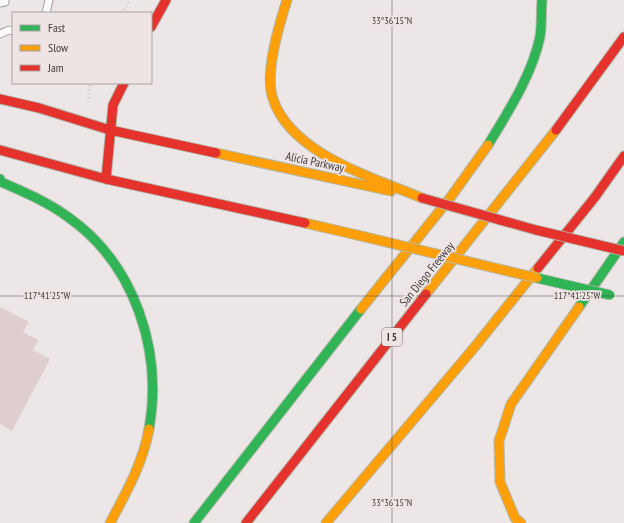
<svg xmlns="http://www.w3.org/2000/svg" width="624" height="523" viewBox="0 0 624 523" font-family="'PT Sans Narrow',sans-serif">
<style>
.building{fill:#dececf}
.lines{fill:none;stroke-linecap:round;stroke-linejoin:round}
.lane-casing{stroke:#a19d9d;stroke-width:9}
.fast-casing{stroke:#b0b8ab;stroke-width:11}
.slow-casing{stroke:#b0b8ab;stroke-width:11}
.jam-casing{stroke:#b0b8ab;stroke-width:11}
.path{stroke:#cac8c8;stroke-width:2.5;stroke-dasharray:1 3;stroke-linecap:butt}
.lane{stroke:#fcfbfb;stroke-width:7}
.fast{stroke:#30b455;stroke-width:9}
.slow{stroke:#ff9f0a;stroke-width:9}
.jam{stroke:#e5322d;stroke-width:9}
.fast-bridge-casing{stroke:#b0b8ab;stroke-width:11;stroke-linecap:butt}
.slow-bridge-casing{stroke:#b0b8ab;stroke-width:11;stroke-linecap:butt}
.jam-bridge-casing{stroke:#b0b8ab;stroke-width:11;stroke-linecap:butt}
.fast-bridge{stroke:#30b455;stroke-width:9}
.slow-bridge{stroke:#ff9f0a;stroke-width:9}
.jam-bridge{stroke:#e5322d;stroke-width:9}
.ticks{fill:none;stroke:#403c3c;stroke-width:1;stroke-opacity:0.45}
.labels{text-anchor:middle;stroke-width:3.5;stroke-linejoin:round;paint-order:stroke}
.shield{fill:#eee4e4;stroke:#746e6e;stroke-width:1}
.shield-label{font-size:11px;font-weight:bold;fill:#403c3c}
.street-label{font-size:12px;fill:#403c3c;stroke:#eee4e4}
.ticks-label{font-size:10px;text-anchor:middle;fill:#403c3c;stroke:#eee4e4;stroke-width:3.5;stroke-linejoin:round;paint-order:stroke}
</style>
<rect width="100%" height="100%" fill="#ece6e6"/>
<polygon class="building" points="0,307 29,322 23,332 38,340 33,350 50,359 12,431 0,424"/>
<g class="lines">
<g class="lane-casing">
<g id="lane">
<polyline points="0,3 5,2 5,0"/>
<polyline points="46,13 49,0"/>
<polyline points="0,34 9,30 13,31"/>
</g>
</g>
<g class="fast-casing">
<g id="fast">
<path d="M488 145C508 112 532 75 540 37 542 24 541 12 542 0"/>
<path d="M0 179 1 182C24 192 48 202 68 217 135 264 163 351 149 429"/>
<polyline points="579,307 624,242"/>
<polyline points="194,523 361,309"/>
</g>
</g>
<g class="slow-casing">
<g id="slow">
<path d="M287 0C279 25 264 74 273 99 291 154 374 178 422 198"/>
<polyline points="216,153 391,191"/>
<polyline points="305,223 357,235"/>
<polyline points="426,294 556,130"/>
<polyline points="361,309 450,198 488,145"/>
<path d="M110 523C126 493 143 463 149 429"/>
<polyline points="326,523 473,349 538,268"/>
<polyline points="521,523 515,518 500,482 499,441 511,404 579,307"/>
</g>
</g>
<g class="jam-casing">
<g id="jam">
<polyline points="151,27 166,0"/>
<polyline points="0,99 39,108 110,130 216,153"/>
<polyline points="556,130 624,37"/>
<polyline points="0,150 106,179 305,223"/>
<polyline points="106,179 113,105 124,83"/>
<polyline points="538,268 595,197 624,156"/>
<polyline points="246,523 426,294"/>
</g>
</g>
<g class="path">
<polyline points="122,13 130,0"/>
<polyline points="88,102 90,83"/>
</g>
<use href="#lane" class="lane"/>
<use href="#fast" class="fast"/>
<use href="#slow" class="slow"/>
<use href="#jam" class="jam"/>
<g class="fast-bridge-casing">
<polyline id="fast-bridge" points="537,278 610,295"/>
</g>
<g class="slow-bridge-casing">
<polyline id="slow-bridge" points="357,235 537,278"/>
</g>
<g class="jam-bridge-casing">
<polyline id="jam-bridge" points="422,198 536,230 624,251"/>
</g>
<use href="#fast-bridge" class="fast-bridge"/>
<use href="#slow-bridge" class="slow-bridge"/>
<use href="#jam-bridge" class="jam-bridge"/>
</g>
<path class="ticks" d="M392 0V523M0 296H624"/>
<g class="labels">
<rect class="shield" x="382" y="328" width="20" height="18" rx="3"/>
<g class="shield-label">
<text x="392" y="341">I 5</text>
</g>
<g class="street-label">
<text transform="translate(315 162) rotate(12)" y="4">Alicia Parkway</text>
<text transform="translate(427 274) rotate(-51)" y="4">San Diego Freeway</text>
</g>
</g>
<g class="ticks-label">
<text x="392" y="24">33°36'15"N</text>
<text x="577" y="299">117°41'25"W</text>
<text x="47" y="299">117°41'25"W</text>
<text x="392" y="506">33°36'15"N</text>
</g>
<rect x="12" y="12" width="140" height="72" fill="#eee4e4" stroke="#a8a1a1"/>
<rect x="20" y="25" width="20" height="6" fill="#30b455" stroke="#a8a1a1"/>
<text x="48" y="32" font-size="12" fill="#403c3c">Fast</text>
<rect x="20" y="45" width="20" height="6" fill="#ff9f0a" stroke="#a8a1a1"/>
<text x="48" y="52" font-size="12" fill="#403c3c">Slow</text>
<rect x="20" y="65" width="20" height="6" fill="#e5322d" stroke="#a8a1a1"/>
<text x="48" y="72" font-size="12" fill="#403c3c">Jam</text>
</svg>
